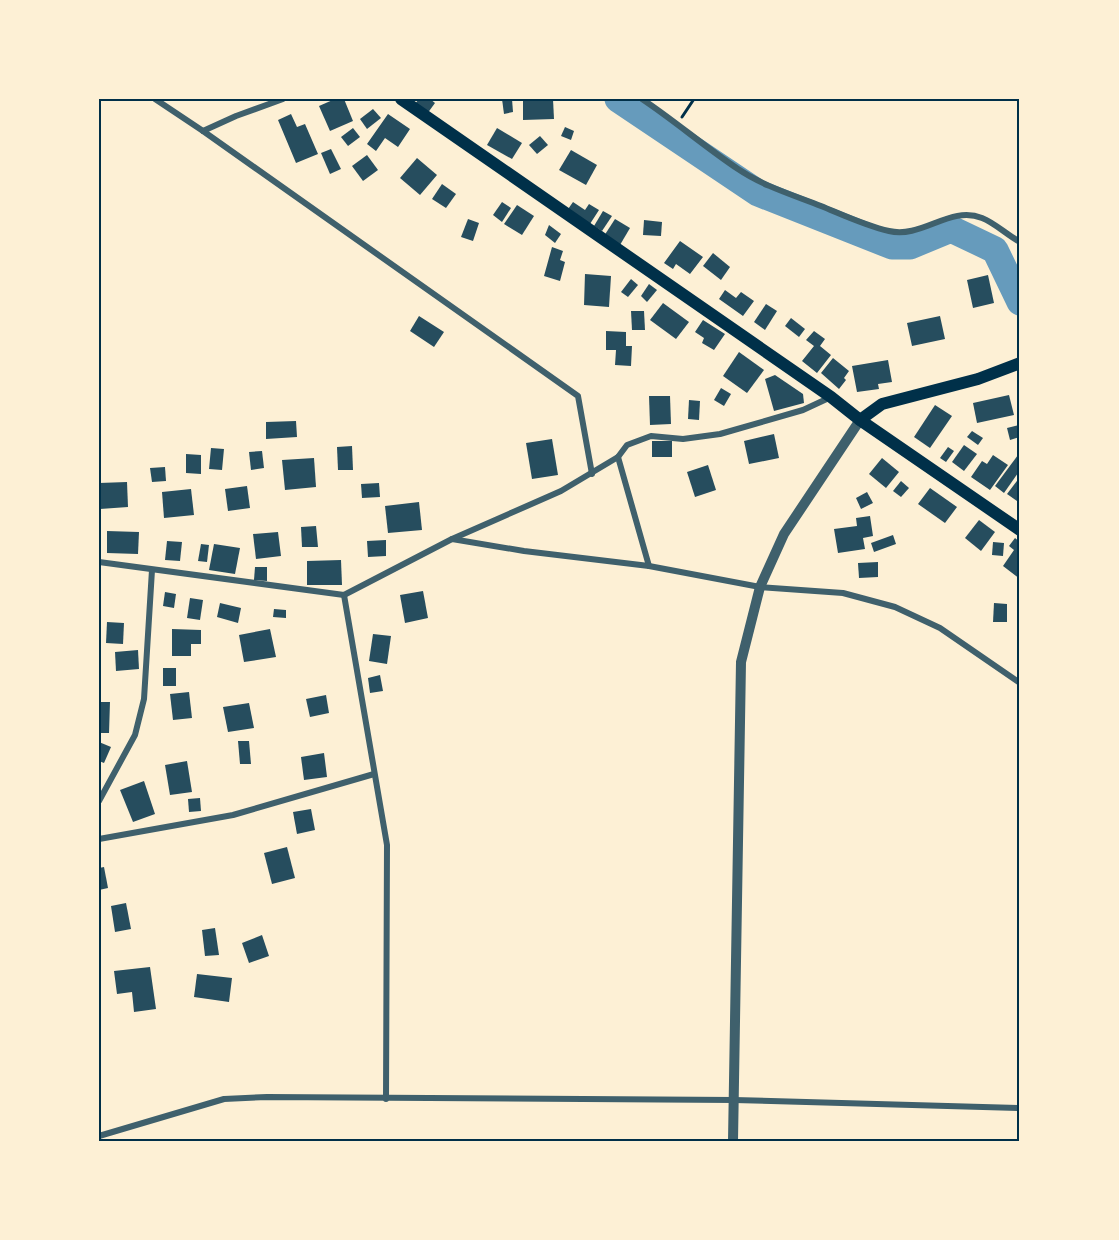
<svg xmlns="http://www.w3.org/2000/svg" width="1119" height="1240" viewBox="0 0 1119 1240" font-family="'PT Sans',sans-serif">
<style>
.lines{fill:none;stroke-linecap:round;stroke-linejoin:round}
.river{stroke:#669bbc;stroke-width:27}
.building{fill:#264d5e}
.path{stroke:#003049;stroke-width:3}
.minor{stroke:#3f606c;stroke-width:6}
.tertiary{stroke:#3f606c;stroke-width:10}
.secondary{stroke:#003049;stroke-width:12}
.primary{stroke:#003049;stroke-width:12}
.neatline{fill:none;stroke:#003049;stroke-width:2}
</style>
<rect width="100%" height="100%" fill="#fdf0d5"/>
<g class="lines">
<polyline class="river" points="618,99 758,193 892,246 910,246 951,229 995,250 1020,302"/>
</g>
<g class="building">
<polygon points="335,99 344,99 353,121 330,131 319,106"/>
<polygon points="419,99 430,99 435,103 427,114 414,105"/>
<polygon points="502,99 512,99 513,112 504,114"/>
<polygon points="523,99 553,99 554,119 523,120"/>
<polygon points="373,109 381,118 367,129 360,119"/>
<polygon points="291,114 297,127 305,124 318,154 296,163 278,120"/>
<polygon points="388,114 410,129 398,147 385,138 376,151 367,144"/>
<polygon points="565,127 574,131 571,140 561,136"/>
<polygon points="353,128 360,137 348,146 341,137"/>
<polygon points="497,128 522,143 512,159 487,145"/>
<polygon points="540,136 548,145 537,154 529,145"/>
<polygon points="331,149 341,169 330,174 321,153"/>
<polygon points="571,150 597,165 586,185 559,170"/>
<polygon points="367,155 378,170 363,181 352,166"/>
<polygon points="417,158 437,175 420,195 400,178"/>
<polygon points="442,184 456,194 446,208 432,199"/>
<polygon points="502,202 511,208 502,222 493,215"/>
<polygon points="573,202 585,210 589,204 599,210 588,227 566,212"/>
<polygon points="517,205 534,216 522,235 504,224"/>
<polygon points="603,211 612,216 602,231 594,226"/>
<polygon points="468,219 479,223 473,241 461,237"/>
<polygon points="615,219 630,228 620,245 604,236"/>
<polygon points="644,220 662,222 661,236 643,235"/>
<polygon points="549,225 561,234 555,243 545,235"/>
<polygon points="680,241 703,257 690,274 676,264 673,269 664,263"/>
<polygon points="552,247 563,251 560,260 565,262 560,281 544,276"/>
<polygon points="713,253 730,267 721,280 703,266"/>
<polygon points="585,274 611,276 609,307 584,305"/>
<polygon points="988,275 994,303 973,308 967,280"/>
<polygon points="631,279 638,285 628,297 621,292"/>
<polygon points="649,284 657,290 647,302 641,296"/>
<polygon points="725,290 736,298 741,292 754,301 743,316 719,299"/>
<polygon points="663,303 689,322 676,339 650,320"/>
<polygon points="766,304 777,311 765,330 754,322"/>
<polygon points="631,311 644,311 645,330 632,330"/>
<polygon points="419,316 444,332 434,347 410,331"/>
<polygon points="940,316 945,339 912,346 907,323"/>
<polygon points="791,318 805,329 799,337 785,326"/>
<polygon points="703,320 725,334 714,350 702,343 704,338 695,332"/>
<polygon points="606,331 626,332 626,346 632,346 631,366 615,365 616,350 606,350"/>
<polygon points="814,331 825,339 820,346 831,355 817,373 802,361 814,346 806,340"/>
<polygon points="739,352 764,370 747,393 723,376"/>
<polygon points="833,358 849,371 844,378 846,380 839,389 821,373"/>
<polygon points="888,360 892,382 878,384 879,389 857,392 852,366"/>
<polygon points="775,375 803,394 804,403 774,411 765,379"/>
<polygon points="721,388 731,394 724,406 714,400"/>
<polygon points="1009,395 1014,415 977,423 973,403"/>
<polygon points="649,396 670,396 671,424 650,425"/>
<polygon points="689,400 700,401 699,420 688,419"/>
<polygon points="935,405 952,416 930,448 914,437"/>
<polygon points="296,421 297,437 266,439 266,422"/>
<polygon points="1019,425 1020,437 1010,440 1007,428"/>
<polygon points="972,431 983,438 978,445 967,437"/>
<polygon points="774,434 779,458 749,464 744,441"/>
<polygon points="552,439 558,475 532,479 526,443"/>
<rect x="652" y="441" width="20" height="16"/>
<polygon points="964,445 977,454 964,471 952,462"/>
<polygon points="352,446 353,470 338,470 337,447"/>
<polygon points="948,447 954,451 946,462 940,458"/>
<polygon points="211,448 224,449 222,470 209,469"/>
<polygon points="262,451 264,468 251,470 249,452"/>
<polygon points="186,454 201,455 201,474 186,473"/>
<polygon points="993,455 1008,465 990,490 971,477 982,461 987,464"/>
<polygon points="1018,455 1020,457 1020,470 1004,493 995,486"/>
<polygon points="314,458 316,487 285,490 282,460"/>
<polygon points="882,458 899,472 886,488 869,474"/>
<polygon points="708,465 716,490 695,497 687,472"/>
<polygon points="165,467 166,481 152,482 150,468"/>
<polygon points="1020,477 1020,496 1017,501 1007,494"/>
<polygon points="901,481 909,488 901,497 893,491"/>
<polygon points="127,482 128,507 100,509 99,483"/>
<polygon points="379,483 380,497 362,498 361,484"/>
<polygon points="247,486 250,508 228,511 225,489"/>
<polygon points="930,488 957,507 945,523 918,504"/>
<polygon points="191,489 194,515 164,518 162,492"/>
<polygon points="867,492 873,503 861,509 856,498"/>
<polygon points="419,502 422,530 388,533 385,506"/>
<polygon points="870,516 873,536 863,538 865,549 838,553 834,529 857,526 856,518"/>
<polygon points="979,520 995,532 981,551 965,538"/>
<polygon points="316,526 318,547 302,547 301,527"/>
<polygon points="107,531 139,532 138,554 107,553"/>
<polygon points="278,532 281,556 256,559 253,534"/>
<polygon points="893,535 896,544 874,552 871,543"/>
<polygon points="1015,538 1020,542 1020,579 1003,566 1014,550 1009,546"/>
<polygon points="386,540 386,556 368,557 367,541"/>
<polygon points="167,541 182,542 180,561 165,560"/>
<polygon points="993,542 1004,543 1003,556 992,555"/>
<polygon points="201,544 209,545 207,562 198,561"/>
<polygon points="214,544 240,548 235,574 209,570"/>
<polygon points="341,560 342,585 307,585 307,561"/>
<polygon points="878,562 878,577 859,578 858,563"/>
<polygon points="255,567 267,567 267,581 254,580"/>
<polygon points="423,591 428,618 405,623 400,595"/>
<polygon points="165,592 176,594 174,608 163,606"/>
<polygon points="190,598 203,600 200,620 187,618"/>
<polygon points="220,603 241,608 238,623 217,617"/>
<polygon points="994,603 1007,604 1007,622 993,622"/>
<polygon points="274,609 286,610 286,618 273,617"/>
<polygon points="107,622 124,623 123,644 106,643"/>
<polygon points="172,629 201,630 201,644 191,644 191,656 172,656"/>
<polygon points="270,629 276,657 244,662 239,635"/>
<polygon points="373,634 391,636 387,664 369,661"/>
<polygon points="138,650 139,669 116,671 115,652"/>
<rect x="163" y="668" width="13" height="18"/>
<polygon points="380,675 383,691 370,693 368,678"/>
<polygon points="189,692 192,718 173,720 170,694"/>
<polygon points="326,695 329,713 310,717 306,699"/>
<polygon points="99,702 110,702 109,733 99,733"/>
<polygon points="249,703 254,728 228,732 223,707"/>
<polygon points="238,741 249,741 251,764 240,764"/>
<polygon points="99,742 111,747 104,763 99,761"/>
<polygon points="324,753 327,777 304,780 301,757"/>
<polygon points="187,761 192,792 170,795 165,765"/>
<polygon points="144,781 155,814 133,822 120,790"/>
<polygon points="200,798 201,811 189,812 188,799"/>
<polygon points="311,809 315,830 297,834 293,812"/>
<polygon points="287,847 295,878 272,884 264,853"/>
<polygon points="104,867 108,888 99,890 99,868"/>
<polygon points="126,903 131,929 115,932 111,906"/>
<polygon points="215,928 219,955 205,956 202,930"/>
<polygon points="262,935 269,956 249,963 242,943"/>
<polygon points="150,967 156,1009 134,1012 132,992 117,994 114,971"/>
<polygon points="197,974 232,978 229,1002 194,997"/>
</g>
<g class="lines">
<polyline class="path" points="682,117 694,99"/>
<g class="minor">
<polyline points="155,99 203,131 578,396 592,474"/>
<path d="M642 99C675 121 705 147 738 169 763 186 793 195 821 206 843 215 866 226 889 231 922 239 950 205 982 218 995 223 1007 235 1020 242"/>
<polyline points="203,131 236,116 283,99"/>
<polyline points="618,457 649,566"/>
<polyline points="452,539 524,551 649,566 760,587 843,593 895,607 940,628 1020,683"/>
<polyline points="99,562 344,595 452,539 561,491 618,457 627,445 651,436 683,439 720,434 803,410 831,397"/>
<polyline points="344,595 387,845 386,1099"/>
<polyline points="99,801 135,735 144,699 152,570"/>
<polyline points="99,839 233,815 374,774"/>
<polyline points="99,1136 224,1099 267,1097 734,1100 1020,1108"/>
</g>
<polyline class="tertiary" points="733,1141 741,662 760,587 784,534 860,420"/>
<polyline class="secondary" points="860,420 882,404 978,379 1020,363"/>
<polyline class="primary" points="401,99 831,397 860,420 1020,530"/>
</g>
<rect width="1119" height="1240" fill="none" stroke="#fdf0d5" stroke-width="201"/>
<rect x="100" y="100" width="918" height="1040" class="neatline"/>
</svg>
